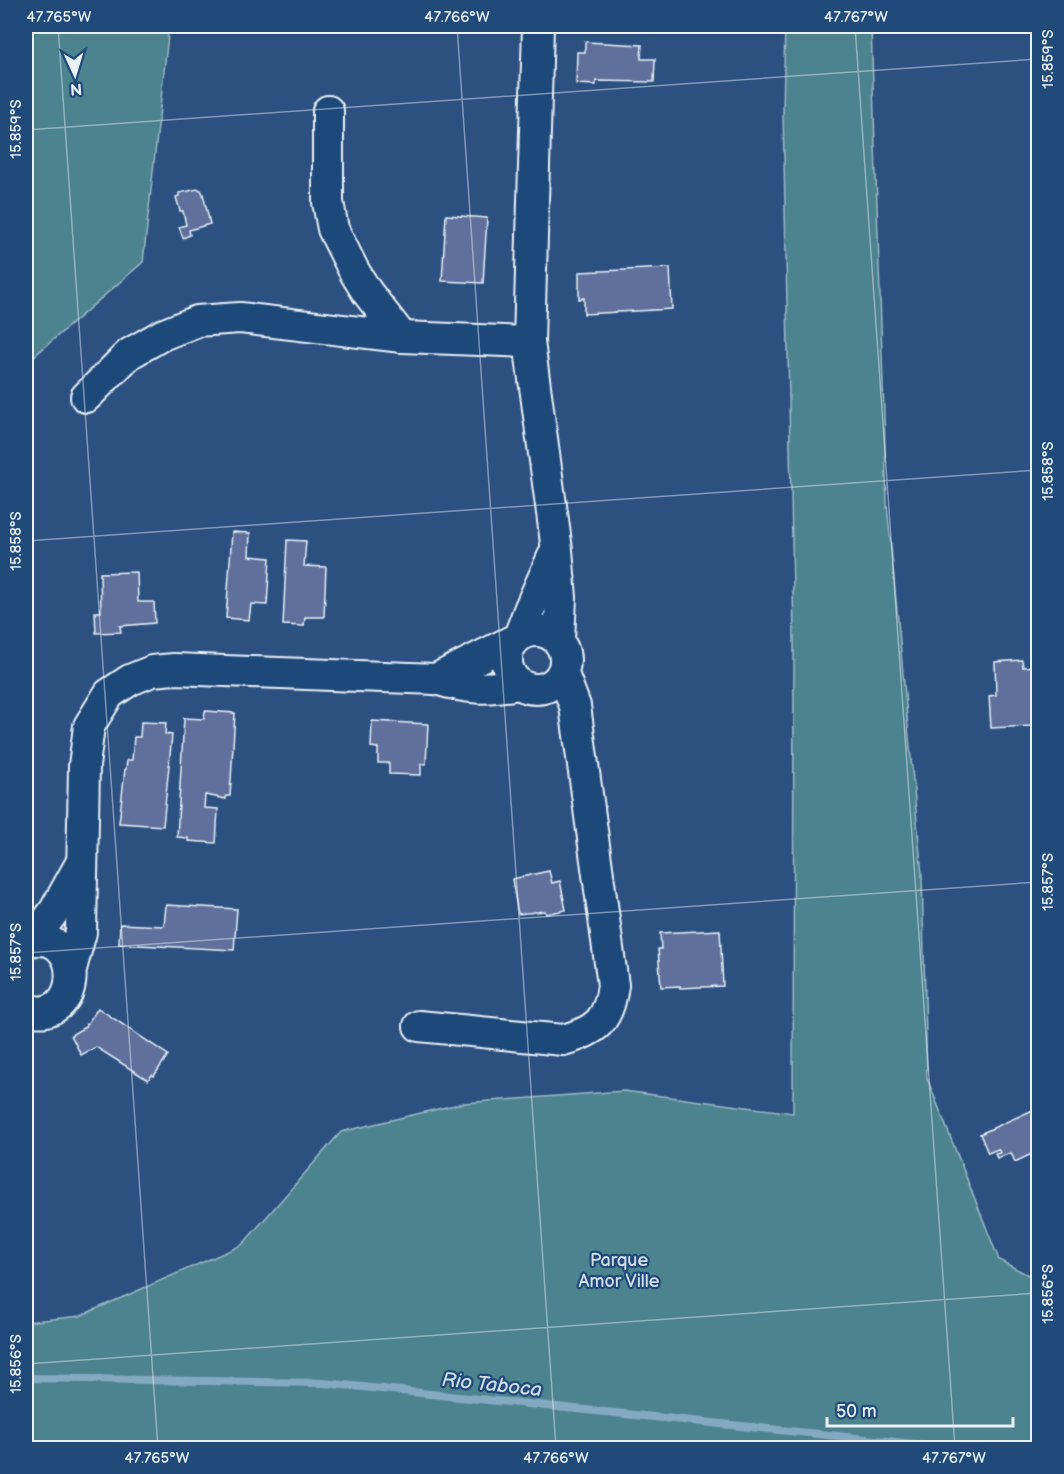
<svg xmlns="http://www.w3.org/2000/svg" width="1064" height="1474" viewBox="0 0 1064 1474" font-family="'Balsamiq Sans',sans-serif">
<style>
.green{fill:#4e828f;stroke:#9bbac4;stroke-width:1.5}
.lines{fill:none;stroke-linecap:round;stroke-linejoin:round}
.stream{stroke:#84aac1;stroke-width:8}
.building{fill:#61709c;stroke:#e8f1f8;stroke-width:1.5}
.street-casing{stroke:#e8f1f8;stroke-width:34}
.street{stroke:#1f4a7a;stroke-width:30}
.ticks{fill:none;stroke:#e8f1f8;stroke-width:1.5;stroke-opacity:0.45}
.labels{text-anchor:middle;stroke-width:4.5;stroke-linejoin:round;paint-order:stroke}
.park-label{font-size:18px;fill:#d1e0e8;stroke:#1f4a7a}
.water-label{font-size:20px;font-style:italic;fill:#cfdfea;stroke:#1f4a7a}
.neatline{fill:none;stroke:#e8f1f8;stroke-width:2}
.ticks-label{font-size:15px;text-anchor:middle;fill:#e8f1f8}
</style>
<rect width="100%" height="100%" fill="#2c5180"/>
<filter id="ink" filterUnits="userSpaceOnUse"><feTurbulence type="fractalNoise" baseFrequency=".0167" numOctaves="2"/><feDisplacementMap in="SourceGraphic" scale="12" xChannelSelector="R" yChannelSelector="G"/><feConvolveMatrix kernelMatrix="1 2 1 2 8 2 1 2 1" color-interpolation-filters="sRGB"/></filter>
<g filter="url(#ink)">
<g class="green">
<polygon points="26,26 169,26 143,262 26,363"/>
<polygon points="785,26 871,26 887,504 922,875 927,1078 999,1260 1038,1280 1038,1448 26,1448 26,1322 80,1316 242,1245 341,1132 463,1103 624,1091 793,1113 794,638 783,112"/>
</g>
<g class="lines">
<polyline class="stream" points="26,1378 324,1383 954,1448"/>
</g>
<g class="building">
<polygon points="1016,26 1034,26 1017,30"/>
<polygon points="585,42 642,45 641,59 655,59 654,82 596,81 596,85 576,84 577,52 585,52"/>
<polygon points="198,189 201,190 203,194 210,224 189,230 190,235 183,238 179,227 186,225 183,211 180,211 176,197 179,196 179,193"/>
<polygon points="446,215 487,218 483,283 442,281"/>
<polygon points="670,268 672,309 584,314 584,298 579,299 579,272"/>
<polygon points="232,532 250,533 249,556 270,558 267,605 251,604 249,620 226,618"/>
<polygon points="287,540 306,541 304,566 326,567 324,617 305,617 304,626 283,625"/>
<polygon points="137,572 138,602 154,602 155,623 120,626 121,632 96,633 95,612 101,612 100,573"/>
<polygon points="1022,660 1023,667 1038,666 1038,724 1032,724 1032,726 991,728 989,696 996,695 995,662"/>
<polygon points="205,711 235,713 230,796 226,796 226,799 205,795 204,808 218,809 216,843 188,841 188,838 177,837 184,718 204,719"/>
<polygon points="372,721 428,724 426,764 421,764 421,775 389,774 389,763 378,763 378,748 371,747"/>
<polygon points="141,722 166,723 165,734 172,735 163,826 119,823 125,769 126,769 127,760 132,760 134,737 140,737"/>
<polygon points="26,824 31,824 26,854"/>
<polygon points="549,871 552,883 560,881 566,910 546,914 545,911 518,914 512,879"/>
<polygon points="166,905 237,909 234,950 119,944 120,924 164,926"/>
<polygon points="720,930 723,986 680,988 680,986 661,987 658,949 661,949 660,933"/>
<polygon points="98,1008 168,1055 154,1076 152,1075 148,1080 96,1047 81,1055 71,1035 85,1027"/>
<polygon points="1035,1109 1038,1118 1038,1151 1015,1162 1011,1153 997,1158 995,1154 1000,1153 998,1149 988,1153 980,1134"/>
</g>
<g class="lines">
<g class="street-casing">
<g id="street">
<polyline points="538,26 529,342 557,550 561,598 559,640"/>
<polyline points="328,111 328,202 333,229 354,271 367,292 402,337"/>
<polyline points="86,397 129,354 162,335 197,321 240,318 402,337 529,342"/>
<circle cx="536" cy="660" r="29"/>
<polyline points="520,634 529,610 555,552"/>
<polyline points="436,679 512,641"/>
<polyline points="33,940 55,910 81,863"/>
<path d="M26 942C88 925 83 1029 26 1009"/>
<path d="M71 969 81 932 84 766 89 726 109 694 130 680 152 671 174 669 436 679C467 689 486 690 519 684"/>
<path d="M419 1026 563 1040C597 1031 609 1020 613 985L575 706 563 674"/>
</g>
</g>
<use href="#street" class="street"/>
</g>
</g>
<path class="ticks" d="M58 26 158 1448M457 26 556 1448M855 26 955 1448M26 130 1038 59M26 541 1038 470M26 953 1038 882M26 1364 1038 1293"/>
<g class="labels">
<g class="park-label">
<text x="619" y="1266">Parque<tspan x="619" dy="21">Amor Ville</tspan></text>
</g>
<g class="water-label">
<text transform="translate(492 1384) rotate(6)" y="7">Rio Taboca</text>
</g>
</g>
<rect width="1064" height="1474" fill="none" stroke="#1f4a7a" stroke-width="66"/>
<g transform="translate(75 75) rotate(176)" stroke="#1f4a7a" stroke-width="4.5" paint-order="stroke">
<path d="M0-4.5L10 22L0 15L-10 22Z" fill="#e8f1f8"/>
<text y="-9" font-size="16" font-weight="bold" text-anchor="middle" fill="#e8f1f8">N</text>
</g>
<path d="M827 1417v9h186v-9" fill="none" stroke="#e8f1f8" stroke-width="3"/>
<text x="836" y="1417" font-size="18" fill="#e8f1f8" stroke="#1f4a7a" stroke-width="4.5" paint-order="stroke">50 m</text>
<rect x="33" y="33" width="998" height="1408" class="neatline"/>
<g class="ticks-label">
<text x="59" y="22">47.765°W</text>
<text x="457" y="22">47.766°W</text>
<text x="856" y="22">47.767°W</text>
<text transform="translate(1048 59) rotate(-90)" y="5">15.859°S</text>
<text transform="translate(16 129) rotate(-90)" y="5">15.859°S</text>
<text transform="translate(1048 471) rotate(-90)" y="5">15.858°S</text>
<text transform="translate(16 541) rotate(-90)" y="5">15.858°S</text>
<text transform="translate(1048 882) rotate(-90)" y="5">15.857°S</text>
<text transform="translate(16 952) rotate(-90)" y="5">15.857°S</text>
<text transform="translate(1048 1294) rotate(-90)" y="5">15.856°S</text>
<text transform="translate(16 1364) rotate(-90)" y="5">15.856°S</text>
<text x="157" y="1463">47.765°W</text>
<text x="556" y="1463">47.766°W</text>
<text x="954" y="1463">47.767°W</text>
</g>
</svg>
